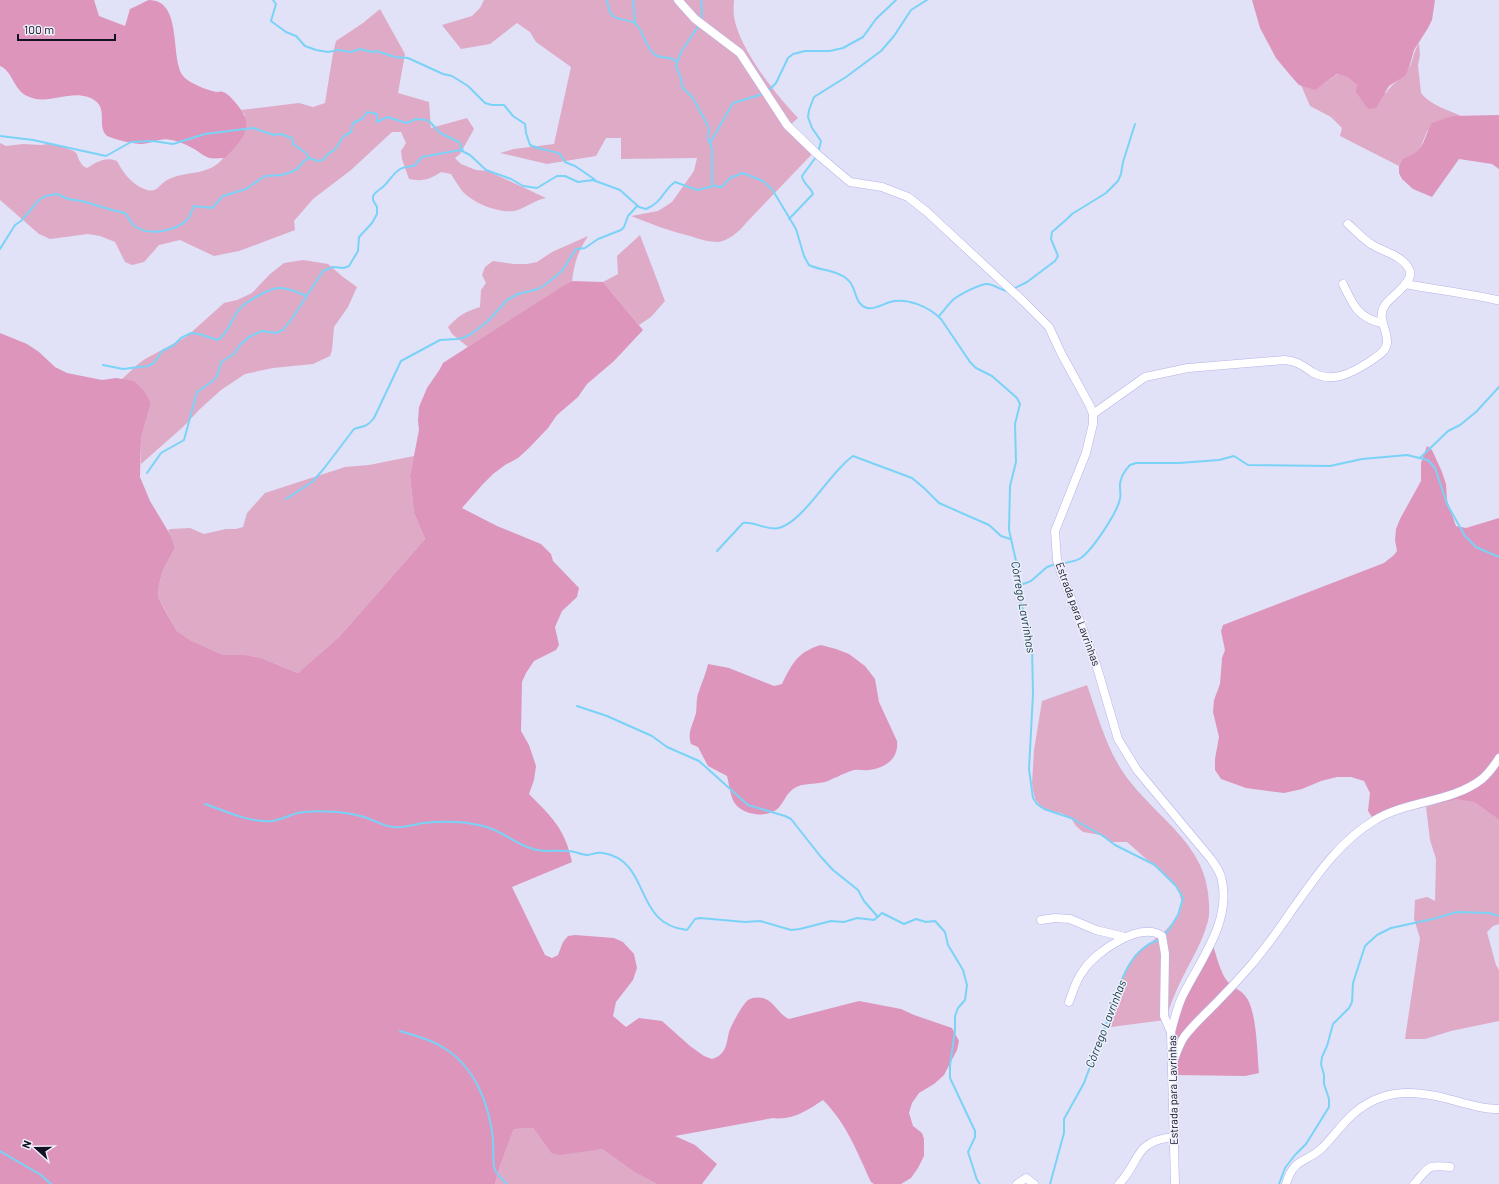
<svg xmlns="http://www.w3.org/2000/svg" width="1499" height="1184" viewBox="0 0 1499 1184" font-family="Barlow,sans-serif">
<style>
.green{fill:#dfaac6}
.forest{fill:#dd95bc}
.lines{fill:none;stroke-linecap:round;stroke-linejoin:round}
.stream{stroke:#7ad3f7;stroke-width:2}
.minor-casing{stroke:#b5b3ea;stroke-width:9}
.minor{stroke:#fff;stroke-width:8}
.labels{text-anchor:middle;stroke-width:3;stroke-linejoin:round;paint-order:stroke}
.street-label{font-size:11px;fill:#131125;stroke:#eff0fb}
.water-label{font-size:12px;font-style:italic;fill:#103948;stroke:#eff0fb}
</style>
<rect width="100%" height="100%" fill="#e1e1f8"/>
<g class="green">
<path d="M484 0H734C734 5 733 11 734 16 738 47 776 95 798 118L788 127 813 153 746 223C740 231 728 241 718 242 709 242 699 239 690 236 670 231 651 224 631 216L658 211 672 202 694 171 697 158 621 159V138H606L596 156 547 164 500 153 514 149 554 144 571 67 536 42 530 32 517 23 490 44 461 49 442 25 472 16 480 8Z"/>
<path d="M380 9 405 54 398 93 429 102 431 128 467 118 474 129 460 154 455 158 461 164 476 170 488 171 546 198C535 200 524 209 514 211 498 213 475 204 463 192 459 187 455 180 451 174L441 172C431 179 422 182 409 179L402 159 401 151 406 143 401 132H392L351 170 313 199 294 221 295 230 239 251 214 256 180 240 159 245 144 262 132 265 125 262 115 242 100 236 88 234 50 239 39 234 0 200V143L6 146 23 144 41 145 48 144 57 145 74 151 77 154 79 160 83 166 87 168C97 162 105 156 117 161 123 173 133 186 147 190 157 193 160 184 167 180 189 169 208 178 225 156 228 154 229 149 230 145 235 135 240 125 245 115L241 110 299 103 313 107 325 103 333 53 336 41 363 23Z"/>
<path d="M1419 43 1420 55 1418 65 1421 93C1430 105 1448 110 1461 116H1452L1427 131 1419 151 1412 156 1403 158 1399 166 1340 136 1342 128 1331 117 1310 106 1301 85C1317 92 1325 82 1338 74L1347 77 1357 85 1386 93C1392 83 1404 78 1410 67 1413 59 1414 51 1419 43Z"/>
<polygon points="640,235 665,301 651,317 639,325 603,282 618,274 617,256"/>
<path d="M588 236C577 254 575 261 572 281L564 285 468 347 452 334 448 327C461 314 463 313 480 307L481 290 486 283 482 275 485 267 493 261 514 264H527L537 262 552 252Z"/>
<polygon points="303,260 328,264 343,277 357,287 348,307 334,327 332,350 330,356 313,364 273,368 245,374 221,390 200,409 184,426 141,464 141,438 151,403 121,380 137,365 145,359 186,337 224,303 237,300 252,293 270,274 284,263"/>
<polygon points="414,456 410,476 414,513 425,539 339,637 298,673 261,658 246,655 223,655 190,640 177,631 158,597 159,584 163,570 175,548 171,536 168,530 171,529 190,528 204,534 226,529 236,529 243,527 247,513 265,493 345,467 369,465"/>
<path d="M1087 685C1097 713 1105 744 1121 769 1148 812 1203 840 1208 893 1209 902 1210 912 1208 921 1202 944 1188 965 1178 987 1173 998 1169 1009 1165 1020L1111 1027 1121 979 1135 955 1165 931 1177 918 1182 904 1178 888 1152 864 1127 842H1110L1101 835 1083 832 1076 826 1071 818 1061 813 1049 811 1041 807 1035 799 1032 784 1034 750 1042 701Z"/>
<polygon points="1457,798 1474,802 1499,820 1499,924 1493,926 1487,932 1496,965 1499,970 1499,1021 1451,1031 1425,1039 1405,1039 1420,938 1414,919 1415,900 1427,897 1435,901 1436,859 1430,840 1426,807"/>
<polygon points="533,1128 551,1153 602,1149 634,1172 657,1184 495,1184 500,1166 514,1129"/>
</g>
<g class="forest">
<path d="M0 0H94L99 16 125 26 130 9C135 7 146 1 149 0 184 0 169 61 184 77 189 83 209 91 217 92 219 92 221 91 223 92 229 94 235 102 239 107 256 128 240 142 225 158 220 158 214 159 209 158 204 156 200 153 196 150 189 146 179 141 171 140 161 137 151 144 141 144 135 144 110 139 106 135 96 124 111 105 88 97 67 90 46 107 25 95 13 87 12 71 0 66Z"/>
<polygon points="1252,0 1435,0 1432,20 1428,28 1414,50 1409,68 1405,76 1389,86 1376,108 1368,109 1356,92 1357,85 1347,77 1337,74 1315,90 1299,85 1290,75 1276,58 1260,28"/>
<path d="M1499 115V169L1492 164 1459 159 1432 197 1413 189 1402 179 1399 173V166L1403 158C1425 153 1422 140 1432 123L1452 116Z"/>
<path d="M572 281 603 282 643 330 614 361 587 384 578 397 557 415 548 428 529 448 518 458 505 465 493 474 483 484 462 508 497 526 541 544 551 554 553 561 579 588 577 597 562 611 555 627 559 645 556 650 534 661 526 673 522 682 521 731 529 745 536 766 534 780 529 794C552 817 565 829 572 862L512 887 545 955 552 958 558 955 563 942 568 936 575 935 614 938 623 942 634 954 637 968 633 980 616 1002 613 1016 626 1027 639 1018 662 1021 690 1046 704 1056 712 1059C714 1058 718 1057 720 1055 727 1049 727 1040 729 1032 732 1024 742 1005 748 1000 752 997 759 997 763 998 774 1001 779 1015 789 1019L859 1001 901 1009 914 1015 952 1028 959 1041 957 1050 944 1075 934 1084 919 1093 912 1103 909 1113 913 1126 922 1133 924 1139V1156L918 1168 911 1178 901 1184H874L871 1182C857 1152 847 1124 823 1100 808 1110 792 1121 773 1118L675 1136 695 1145 717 1164 702 1184H657L634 1172 602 1149 560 1155 551 1153 533 1128 514 1129 500 1166 495 1184H0V333L27 344 39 352 55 367 67 373 102 380 116 378 134 381 144 391 151 403 141 438 140 477 150 501 171 536 175 548 163 570 159 584 158 597 166 612 177 631 190 640 223 655H246L261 658 298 673 339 637 425 539 414 513 410 476 419 430 418 421 419 407 427 388 440 369 443 363 564 285Z"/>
<polygon points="1427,446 1432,450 1442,472 1446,484 1447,500 1456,526 1466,528 1499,518 1499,820 1474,802 1457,799 1387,816 1372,817 1368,811 1370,793 1364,781 1351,777 1337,777 1321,781 1302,789 1284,793 1246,788 1221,779 1215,770 1215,759 1219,737 1213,712 1214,700 1220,684 1222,658 1225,650 1221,631 1223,625 1384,563 1394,555 1397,551 1395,540 1396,529 1400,519 1421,481 1421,463"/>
<path d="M821 645 836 649 849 654 865 666 875 679 879 702 897 741C899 758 886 768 869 770 864 771 859 769 854 770 848 772 842 774 837 777 834 778 831 779 828 781 817 785 803 782 793 789 785 795 783 805 776 810 764 818 742 815 734 802 730 795 729 784 727 776L708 766 698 747 691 744C687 732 693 725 696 713 697 707 696 700 698 694 701 684 706 674 708 664L729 668 774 686 782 684C792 664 797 652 821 645Z"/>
<path d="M1213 945C1216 955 1221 975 1228 982 1235 990 1242 989 1248 1000 1257 1017 1257 1053 1259 1073L1245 1076 1176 1075 1173 1040 1178 1008Z"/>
</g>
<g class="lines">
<g class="stream">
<path d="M273 0 276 4 271 21 286 32 296 36 305 46 316 50 328 52 338 50 351 52 360 49 372 52 376 51 395 57 408 58 443 74 452 76 468 86 485 103 492 105H504L513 116 525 124 526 133 530 145C540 150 551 150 560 154L565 162 575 166 594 179 595 181"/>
<path d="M607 0C608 4 608 8 610 12 615 23 630 17 637 25 644 34 646 47 654 54 661 60 671 55 677 62"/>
<polyline points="633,0 635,23"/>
<polyline points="701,0 702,10 701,21"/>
<polyline points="699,25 681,52 676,66 681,78 682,87 693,98 707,124 709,129 708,139 712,148 712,182 714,186"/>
<polyline points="767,92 776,83 788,58 793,54 805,51 830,51 843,48 863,37 876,19 896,0"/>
<polyline points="0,136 33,140 106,156 131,142 153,141 173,144 205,134 253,128 274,135 281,134 289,137 292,138 293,144 306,153 309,158"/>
<polyline points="710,143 733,103 763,94"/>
<polyline points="818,153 821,141 812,128 808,117 809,110 814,97 846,77 881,51 894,36 911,10 927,0"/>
<path d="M714 186 722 187 730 178 743 173 763 181 772 189 796 229 804 256 809 265C821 271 839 270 849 281 857 289 854 304 867 308 874 310 883 304 890 302 907 297 929 307 941 319L970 362 976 368 992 376 1017 398 1020 404 1015 424 1016 462 1010 486 1009 530 1016 561 1020 601 1028 625 1032 648 1033 694 1029 769 1033 798 1037 804 1044 809 1071 818 1103 836 1115 845 1155 865 1176 886 1183 898 1178 915 1164 937"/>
<path d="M789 219 813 194C811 187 803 184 802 176L816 157"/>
<path d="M0 249 15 225 21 221 39 200 46 196 57 194 68 199 82 201 112 210 125 213C129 217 131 225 136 227 151 236 175 231 187 220 191 216 191 211 194 206L212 208 223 196 246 189 265 176 282 175 291 172 297 169 304 161 309 158 318 161 323 160C328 152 330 154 335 149 343 141 338 138 351 132L353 123 362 119 367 112 377 114V122L387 117 407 123 416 119 427 120 431 123 440 133 459 142 463 151"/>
<polyline points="1013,289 1027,282 1055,261 1058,256 1051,239 1052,232 1067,219 1072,214 1106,193 1118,181 1121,174 1123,162 1135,124"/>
<path d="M939 316C944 311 948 304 954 299 959 295 981 283 988 284 996 285 1001 291 1009 291"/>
<path d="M103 365 123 369 148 366 154 363 162 351 174 345 181 338 191 333 199 334 218 340C227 334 231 322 237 312 244 302 268 289 279 288 289 288 298 292 306 296"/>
<polyline points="1420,458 1448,431 1460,425 1476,412 1499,387"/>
<path d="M147 473 161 453 184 440 197 392 214 380 218 374 221 362 234 354 240 345 249 337 262 331 276 333 283 330 291 320 323 271 333 267 344 268 349 266 358 251 359 237 372 223 377 214V207L373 200V196C376 191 381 189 385 185 396 173 396 167 414 166L422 157 460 150 470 155 486 170 511 179 523 186 537 188 557 176H565L578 182 593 180 620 190 639 207 646 209C663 202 663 190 675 182L697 190 714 186"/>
<path d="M286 499 312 482 322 471 354 429C364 426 367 427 374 418L401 361 440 340 457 339 463 338 471 334 487 322 507 300 518 294 538 289 545 285 562 271 576 249 585 248 598 239 621 230 624 227 628 216 637 206"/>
<path d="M717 551 743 523C755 521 766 531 779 528 800 523 825 482 842 466 845 462 849 459 853 456L912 478 924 488 939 503 989 525 1001 536 1010 539"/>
<path d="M1061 564C1067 562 1075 562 1081 558 1093 549 1117 513 1120 499 1121 494 1120 491 1120 487 1119 479 1125 470 1130 465L1136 463H1179L1219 460 1234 456 1248 465 1330 466 1362 459 1407 455 1428 460 1435 468 1447 504 1465 536 1476 547 1499 557"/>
<polyline points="1018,586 1031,581 1047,567 1056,564"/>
<polyline points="577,706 607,716 652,736 667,747 699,761 748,805 785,816 791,819 821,857 833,870 858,890 864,901 878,917"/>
<path d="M205 804C225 811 250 823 272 821 281 820 289 815 298 813 311 810 324 811 337 812 347 813 358 815 367 818 376 821 383 826 393 827 403 828 413 825 423 823 442 821 464 821 483 826 505 831 515 846 537 850 548 852 557 850 568 851 575 851 581 855 588 855 593 854 598 852 603 853 652 861 632 924 687 930L695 919 700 918 745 922 760 921 791 930 800 929 831 921 844 922 857 918 874 920 882 913 904 924 916 919 926 922 935 921 945 932 948 945 963 970 967 985 965 1000 958 1008 955 1016V1031L950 1065V1078L975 1131V1137L968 1152 977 1180 980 1184"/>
<path d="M400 1031C415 1036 431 1039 444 1048 475 1067 489 1104 493 1139 494 1149 492 1161 495 1170 497 1175 504 1180 507 1184"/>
<polyline points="0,1151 41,1175 51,1184"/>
<path d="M1050 1184 1064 1133V1119L1084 1083 1117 995C1122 976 1131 955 1149 944 1153 942 1157 941 1161 939"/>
<polyline points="1279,1184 1285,1168 1295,1155 1306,1144 1329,1107 1329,1099 1324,1084 1324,1075 1321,1064 1322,1057 1327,1046 1333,1024 1349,1008 1352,1002 1353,983 1365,946 1377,935 1391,928 1433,919 1457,912 1489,913 1499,916"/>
</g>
<g class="minor-casing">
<g id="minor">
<path d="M678 0 695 19 740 53 787 125 817 154 850 182 882 187 908 197 927 212 1023 301 1049 327 1061 353 1090 406 1093 414V424L1086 453 1055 531 1057 560 1061 572 1096 664 1118 739 1137 770 1211 859C1216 866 1221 873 1222 881 1231 923 1199 962 1182 997 1177 1008 1174 1020 1171 1032L1175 1184"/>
<path d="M1343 284C1353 305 1358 318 1382 323"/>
<path d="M1405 284C1436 290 1467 293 1497 300"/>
<path d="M1093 414 1145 377 1188 368 1285 360C1297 361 1303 366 1312 372 1332 384 1352 373 1369 362 1376 357 1386 352 1387 343 1388 329 1376 318 1385 305 1391 296 1416 281 1409 269 1402 255 1383 252 1371 244 1363 239 1356 231 1348 224"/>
<polyline points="1041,920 1055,918 1070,919 1096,930 1125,937"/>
<path d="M1069 1002C1073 991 1076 980 1083 971 1095 952 1140 921 1162 936L1165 954 1164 1016 1171 1032"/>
<path d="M1173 1062C1176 1054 1179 1045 1184 1037 1193 1025 1204 1015 1215 1004 1228 991 1240 978 1252 964 1265 948 1278 931 1290 913 1314 879 1338 842 1375 820 1408 800 1451 803 1482 779 1489 773 1494 766 1499 758"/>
<polyline points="1017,1184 1026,1178 1034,1184"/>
<path d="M1119 1184C1142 1159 1133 1142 1173 1137"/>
<path d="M1286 1184C1294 1156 1308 1163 1323 1147 1333 1137 1341 1125 1352 1115 1381 1089 1410 1090 1445 1098 1463 1103 1481 1109 1499 1109"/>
<path d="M1414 1184C1429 1168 1426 1164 1450 1167"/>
</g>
</g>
<use href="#minor" class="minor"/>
</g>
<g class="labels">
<g class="street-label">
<text transform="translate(1078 614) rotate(70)" y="4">Estrada para Lavrinhas</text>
<text transform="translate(1173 1090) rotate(-91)" y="4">Estrada para Lavrinhas</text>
</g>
<g class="water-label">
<text transform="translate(1023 607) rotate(80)" y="4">Córrego Lavrinhas</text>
<text transform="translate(1106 1024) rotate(-69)" y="4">Córrego Lavrinhas</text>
</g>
</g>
<g transform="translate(36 1148) rotate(291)" stroke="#eff0fb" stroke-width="3" paint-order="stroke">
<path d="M0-3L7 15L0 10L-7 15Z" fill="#131125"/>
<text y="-6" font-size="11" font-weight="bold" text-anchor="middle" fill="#131125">N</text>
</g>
<path d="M18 34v6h97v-6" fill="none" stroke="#131125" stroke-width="2"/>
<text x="24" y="34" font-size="12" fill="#131125" stroke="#eff0fb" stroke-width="3" paint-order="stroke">100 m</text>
</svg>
